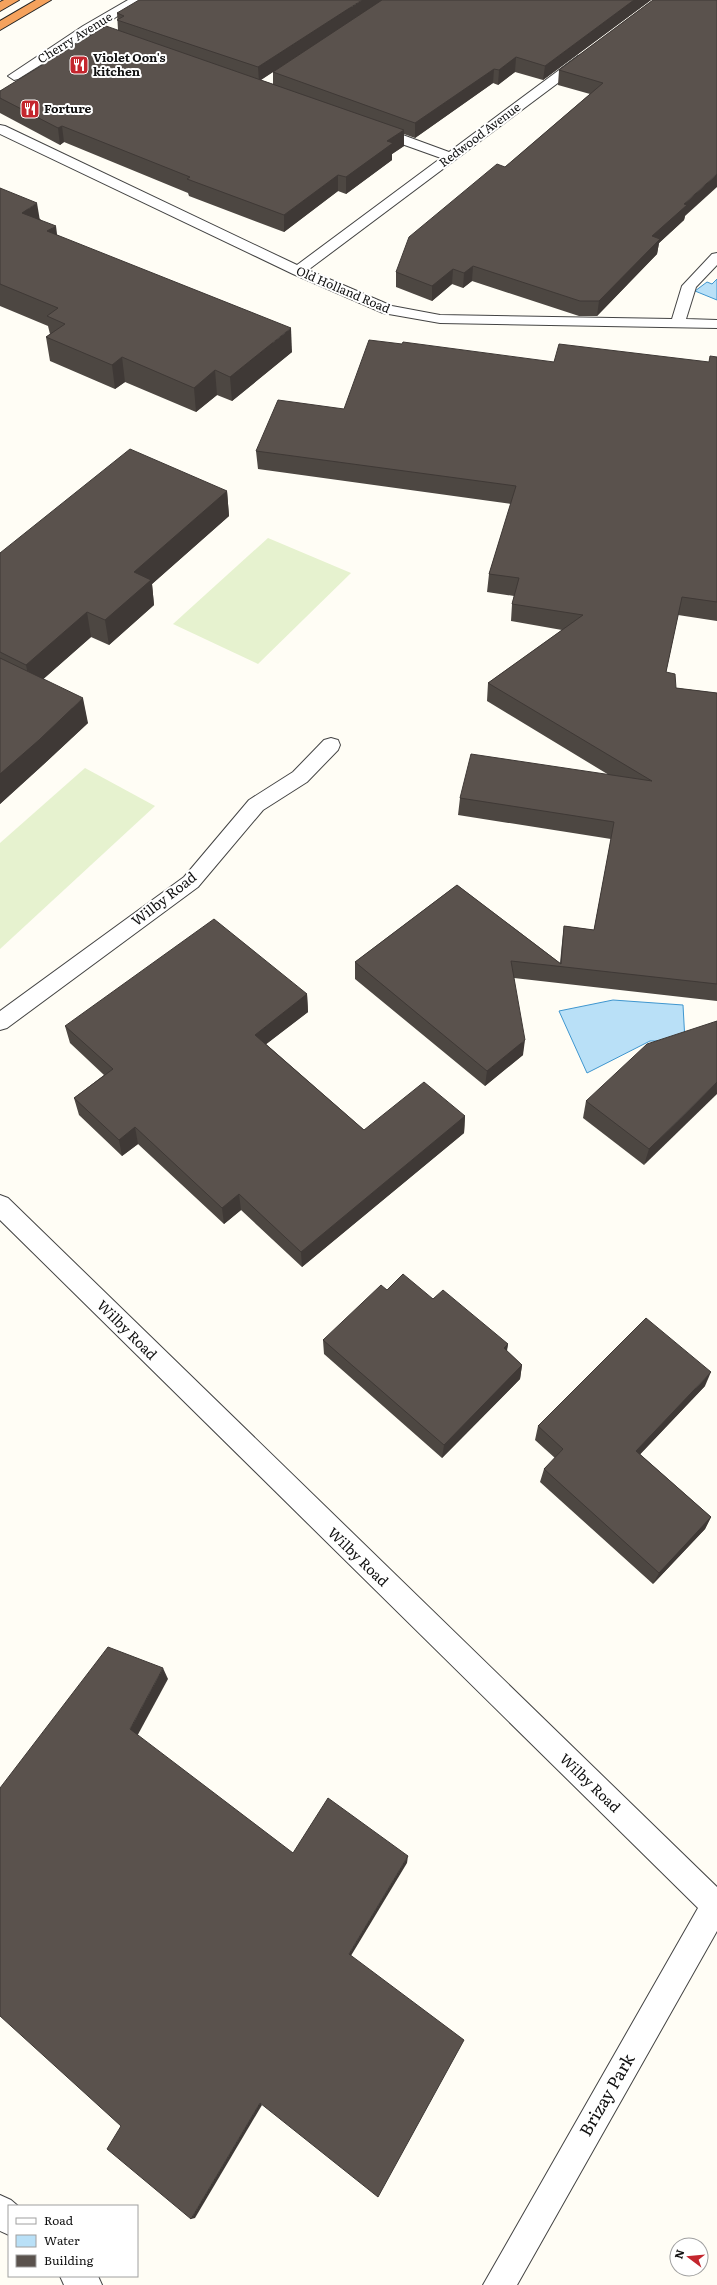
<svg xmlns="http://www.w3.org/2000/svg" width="717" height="2285" viewBox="0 0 717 2285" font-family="Literata,serif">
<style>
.pitch{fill:#e6f2cf}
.water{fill:#b9e0f7;stroke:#3f96cf}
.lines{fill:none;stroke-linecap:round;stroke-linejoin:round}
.street-casing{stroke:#444;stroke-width:2}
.highway-casing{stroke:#222;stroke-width:2}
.street{fill:#fff;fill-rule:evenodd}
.highway{fill:#f5a25d;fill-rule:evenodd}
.wall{fill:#4d4742;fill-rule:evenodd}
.shaded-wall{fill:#3f3936}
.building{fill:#5a524d;stroke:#3f3936}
.labels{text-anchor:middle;stroke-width:4;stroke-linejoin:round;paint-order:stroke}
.far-street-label{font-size:12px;fill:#111;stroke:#fff}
.far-poi-label{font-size:12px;font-weight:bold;fill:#111;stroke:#fff;text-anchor:start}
.street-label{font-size:14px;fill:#111;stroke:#fff}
.near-street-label{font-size:17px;fill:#111;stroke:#fff}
</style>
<rect width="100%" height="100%" fill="#fffdf5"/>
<g class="pitch">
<polygon points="268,538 351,573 258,664 173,624"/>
<polygon points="85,768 155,806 0,949 0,843"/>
</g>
<g class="water">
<polygon points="717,279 717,300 695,291 707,282 712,284"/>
<polygon points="613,1000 683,1005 685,1041 650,1041 587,1073 559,1011"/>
</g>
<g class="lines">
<g class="street-casing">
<g id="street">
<polygon points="128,0 142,0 98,29 127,38 129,41 127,44 119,44 90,34 18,79 14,80 8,76 83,26"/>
<polygon points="582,55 588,59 586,62 308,270 392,306 440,315 672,319 682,286 712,254 717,253 717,265 696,287 686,319 717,320 717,328 440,323 383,313 293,274 0,134 0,125 5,126 297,265 441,158 371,133 369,130 371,127 381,127 449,152 578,56"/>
<polygon points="331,738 338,740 340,745 338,750 307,782 263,810 198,887 7,1028 0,1030 0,1011 184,877 249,800 293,772 324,740"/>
<polygon points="0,1195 8,1198 717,1887 717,1931 517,2285 483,2285 698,1908 0,1220"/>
<polygon points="0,2195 11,2200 18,2206 9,2206 9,2235 0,2231"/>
<polygon points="60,2276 98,2276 102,2285 64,2285"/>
</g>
</g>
<g class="highway-casing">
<g id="highway">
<polygon points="4,0 19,0 0,11 0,2"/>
<polygon points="36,0 51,0 0,30 0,21"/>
</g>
</g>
<use href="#street" class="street"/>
<use href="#highway" class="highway"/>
</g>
<g class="wall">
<path d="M651 0 543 80 515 72 498 85 493 83 415 138 404 134V146L392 154V160L346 194 338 191 284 232 189 196 188 193 64 142 60 145 0 113V91L118 30 117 13ZM273 72V84L261 80Z"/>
<polygon points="653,0 685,216 684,220 659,243 657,254 597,316 579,316 472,281 463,288 452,284 432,301 396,287 396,272 505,167 590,94 558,85 559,70"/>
<polygon points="0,188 40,219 57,235 292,352 232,401 217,395 196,412 125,382 115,389 50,361 46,337 50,334 48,326 0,306"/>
<polygon points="717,357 717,621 678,615 666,672 676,688 717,693 717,1001 514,978 523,1055 485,1086 355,979 355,962 457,885 560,963 562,943 564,926 594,930 611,839 458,815 460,798 609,775 487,701 488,683 562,630 511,621 512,604 514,596 487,592 489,574 511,504 258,469 256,451 344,409 554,362 709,362"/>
<polygon points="227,491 229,516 152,584 154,605 109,645 91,637 43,679 88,723 44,764 0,804 0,553"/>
<polygon points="307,994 308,1012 266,1044 364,1130 465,1116 464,1133 302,1267 241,1210 224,1224 138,1144 122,1156 79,1115 74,1098 104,1075 70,1043 65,1026"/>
<polygon points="717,1021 644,1165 583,1118 586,1101"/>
<polygon points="387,1290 433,1299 508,1344 507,1351 522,1365 520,1379 442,1458 324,1354 323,1340"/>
<polygon points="705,1386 640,1454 711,1517 705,1529 653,1584 540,1482 544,1469 555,1458 535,1440 538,1426"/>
</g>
<g class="shaded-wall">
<polygon points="362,0 384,0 259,81 258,67"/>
<polygon points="634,0 651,0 543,80 545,66"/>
<polygon points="516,57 515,72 498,85 499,70"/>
<polygon points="494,69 493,83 415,138 415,123"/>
<polygon points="62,126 64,142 60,145 58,128"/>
<polygon points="404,130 404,146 392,154 392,160 346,194 346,177 387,141"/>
<polygon points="717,174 717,187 685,216 684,220 659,243 657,254 597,316 599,301 652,236 684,204"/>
<polygon points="338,175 338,191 284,232 284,215"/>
<polygon points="37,203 41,227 22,213"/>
<polygon points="56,226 59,250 47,231"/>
<polygon points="473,266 472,281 463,288 464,273"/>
<polygon points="453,269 452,284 432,301 432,286"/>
<polygon points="291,328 292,352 232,401 230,377"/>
<polygon points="122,357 125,382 115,389 112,365"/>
<polygon points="215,370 217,395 196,412 194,388"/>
<polygon points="227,491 229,516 152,584 154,605 109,645 105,620 134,572"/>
<polygon points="87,612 91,637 31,690 26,665"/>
<polygon points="83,698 88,723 44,764 0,804 0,774"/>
<polygon points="307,994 308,1012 256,1052 255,1035"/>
<polygon points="525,1040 523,1055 485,1086 487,1071"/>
<polygon points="717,1082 717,1094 644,1165 649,1149"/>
<polygon points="465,1116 464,1133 302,1267 301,1252"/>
<polygon points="135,1127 138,1144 122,1156 119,1140"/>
<polygon points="239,1194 241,1210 224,1224 222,1208"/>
<polygon points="508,1344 505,1358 504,1348"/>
<polygon points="522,1365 520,1379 442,1458 444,1445"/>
<polygon points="711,1372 705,1386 631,1464 636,1451"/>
<polygon points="711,1517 705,1529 653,1584 659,1573"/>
<polygon points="163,1668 168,1679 135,1740 130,1729"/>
<polygon points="408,1856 407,1863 349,1959 349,1954"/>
<polygon points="260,2103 262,2105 195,2218 191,2219"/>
</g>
<g class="building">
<polygon points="139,0 362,0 258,67 117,20 124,16 117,13"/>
<polygon points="382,0 634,0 545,66 516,57 499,70 494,69 415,123 273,72"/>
<polygon points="653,0 717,0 717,174 684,204 687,205 652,236 660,239 599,301 580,301 473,266 464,273 453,269 432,286 396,272 409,237 497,164 505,167 603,83 559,70"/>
<polygon points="106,26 404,130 387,141 393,143 346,177 338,175 284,215 187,179 190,177 62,126 58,128 0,98 0,91"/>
<polygon points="0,188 37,203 22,213 56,226 47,231 291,328 230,377 215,370 194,388 122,357 112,365 46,337 65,324 47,316 58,308 0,284"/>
<polygon points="369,340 402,344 403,342 554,362 559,344 709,362 710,356 717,357 717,602 682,597 666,672 675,674 676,688 717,693 717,984 511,961 525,1040 487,1071 355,962 457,885 561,964 564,926 594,930 614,822 460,798 471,754 652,781 488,683 583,615 512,604 519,578 489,574 516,486 256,451 278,400 344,409"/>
<polygon points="130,449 227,491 134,572 151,580 105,620 87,612 26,665 0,652 0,553"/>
<polygon points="0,658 83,698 39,740 0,774"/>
<polygon points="214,919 307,994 255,1035 364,1130 424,1082 465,1116 301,1252 239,1194 222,1208 135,1127 119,1140 74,1098 113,1069 65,1026"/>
<polygon points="717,1021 717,1082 649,1149 586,1101 647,1044"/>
<polygon points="403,1274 433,1299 443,1290 508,1344 504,1348 522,1365 444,1445 323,1340 381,1285 387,1290"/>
<polygon points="646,1318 711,1372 636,1451 711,1517 659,1573 544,1469 563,1449 538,1426"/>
<polygon points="108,1647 163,1668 130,1729 293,1853 328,1798 408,1856 349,1954 464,2040 378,2197 260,2103 191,2219 107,2149 121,2126 0,2016 0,1788"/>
</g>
<defs>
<g id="restaurant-square" transform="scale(1)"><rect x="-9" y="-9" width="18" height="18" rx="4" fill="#c4262e" stroke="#fff"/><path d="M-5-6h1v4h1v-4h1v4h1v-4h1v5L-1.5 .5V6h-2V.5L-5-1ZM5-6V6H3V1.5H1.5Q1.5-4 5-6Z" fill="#fff"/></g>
</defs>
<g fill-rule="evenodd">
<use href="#restaurant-square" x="79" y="65"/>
<use href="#restaurant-square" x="30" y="109"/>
</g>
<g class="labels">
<g class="far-street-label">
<text transform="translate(75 38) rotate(-32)" y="4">Cherry Avenue</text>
<text transform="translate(480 135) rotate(-37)" y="4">Redwood Avenue</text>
<text transform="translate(343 290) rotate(23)" y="4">Old Holland Road</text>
</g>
<g class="far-poi-label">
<text x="93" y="62">Violet Oon's<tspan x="93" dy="14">kitchen</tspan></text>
<text x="44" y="113">Forture</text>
</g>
<g class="street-label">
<text transform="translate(164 899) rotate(-38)" y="5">Wilby Road</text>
<text transform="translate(127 1330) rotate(45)" y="5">Wilby Road</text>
<text transform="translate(358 1557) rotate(44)" y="5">Wilby Road</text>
<text transform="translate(590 1783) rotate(44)" y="5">Wilby Road</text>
</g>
<g class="near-street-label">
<text transform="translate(607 2095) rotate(-60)" y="6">Brizay Park</text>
</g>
</g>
<rect x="8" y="2205" width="130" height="72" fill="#ffffff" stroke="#a0a0a0"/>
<rect x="16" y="2218" width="20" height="6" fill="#ffffff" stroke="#a0a0a0"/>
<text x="44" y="2225" font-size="12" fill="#111111">Road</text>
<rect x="16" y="2235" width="20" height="12" fill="#b9e0f7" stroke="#a0a0a0"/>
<text x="44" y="2245" font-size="12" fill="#111111">Water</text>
<rect x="16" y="2255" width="20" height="12" fill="#5a524d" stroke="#a0a0a0"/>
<text x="44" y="2265" font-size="12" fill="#111111">Building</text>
<g transform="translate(689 2257) rotate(286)"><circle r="19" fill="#ffffff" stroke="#a0a0a0"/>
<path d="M0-3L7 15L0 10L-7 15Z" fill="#c4262e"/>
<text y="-6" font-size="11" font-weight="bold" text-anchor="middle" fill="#111111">N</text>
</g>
</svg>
